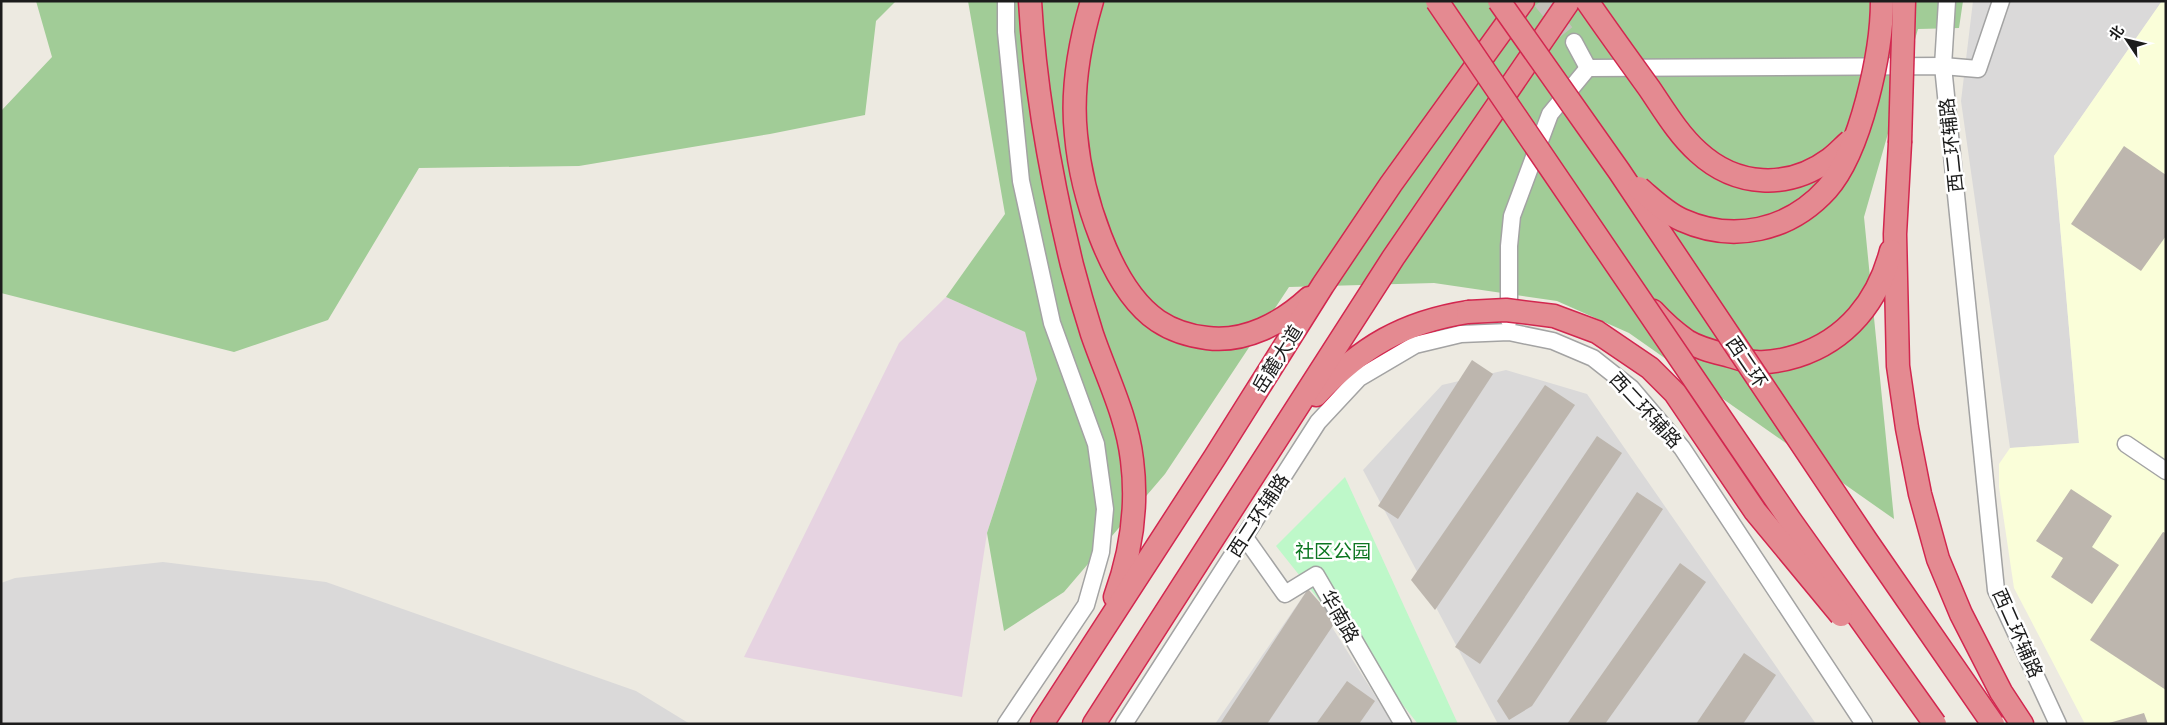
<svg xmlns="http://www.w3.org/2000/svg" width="2167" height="725" viewBox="0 0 2167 725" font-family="Mulish,'Noto Sans SC',sans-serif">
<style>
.residential{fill:#dad9d9}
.industrial{fill:#e6d3e1}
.education{fill:#fafed9}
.forest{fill:#a1cc97}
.park{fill:#bef8c9}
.building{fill:#bdb6ae}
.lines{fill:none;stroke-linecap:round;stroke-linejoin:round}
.minor-tunnel{stroke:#c3c1ba;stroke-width:16;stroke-dasharray:16 8;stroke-linecap:butt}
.minor-casing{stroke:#a3a3a3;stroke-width:19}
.highway-casing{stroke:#d2274f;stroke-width:25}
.minor{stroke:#fff;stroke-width:16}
.highway{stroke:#e48a91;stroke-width:22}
.highway-bridge-casing{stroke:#d2274f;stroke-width:25;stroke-linecap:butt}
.highway-bridge{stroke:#e48a91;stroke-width:22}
.labels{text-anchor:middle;stroke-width:5;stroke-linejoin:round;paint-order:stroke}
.street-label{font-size:19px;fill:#1c1c1c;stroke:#fff}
.park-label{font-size:19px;fill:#0d7621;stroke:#fff}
</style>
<rect width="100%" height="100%" fill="#edeae1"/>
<g class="residential">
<polygon points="1973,1 2162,1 2054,156 2079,443 2010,448 1961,101"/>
<polygon points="1506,370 1587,394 1816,724 1498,724 1363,470 1442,385"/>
<polygon points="163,562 326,582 636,691 690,724 1,724 1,583 15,578"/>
<polygon points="1308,589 1393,724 1215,724"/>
</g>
<polygon class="industrial" points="946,297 1025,332 1037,379 987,533 962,697 744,657 899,343"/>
<polygon class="education" points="2162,1 2166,1 2166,724 2085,724 2014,588 1999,487 1999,464 2010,448 2079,443 2054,156"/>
<g class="forest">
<polygon points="36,1 896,1 876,21 865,115 770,134 579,166 419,168 328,320 234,352 1,293 1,111 52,57"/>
<polygon points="968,1 1963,1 1959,28 1918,29 1864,217 1894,519 1629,333 1557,301 1434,283 1289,287 1165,474 1064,592 1004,631 987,533 1037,379 1025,332 946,297 1005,214"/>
</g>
<polygon class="park" points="1345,477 1458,724 1418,724 1276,546"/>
<g class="building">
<polygon points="2124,146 2166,175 2166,236 2141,271 2071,224"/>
<polygon points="1472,360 1493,374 1398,519 1378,506"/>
<polygon points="1545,385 1575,405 1435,610 1411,580"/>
<polygon points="1597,436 1622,453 1480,664 1455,647"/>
<polygon points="2071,489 2112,516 2092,547 2119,565 2092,604 2051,577 2063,558 2036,541"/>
<polygon points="1637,492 1663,509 1532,706 1509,720 1497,701"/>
<polygon points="2163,532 2166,533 2166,690 2090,640"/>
<polygon points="1680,563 1706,582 1605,724 1567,724"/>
<polygon points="1308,589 1336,621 1267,724 1220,724"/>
<polygon points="1744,653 1776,675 1743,724 1696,724"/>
<polygon points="1347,681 1375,701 1359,724 1316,724"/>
<polygon points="2144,713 2148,724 2109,724 2109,723"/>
</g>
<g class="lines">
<polyline class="minor-tunnel" points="1541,1 1574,42"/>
<g class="minor-casing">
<g id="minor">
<polyline points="1947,1 1943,66 1996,590 2058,724"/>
<polyline points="1574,42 1588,68"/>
<polyline points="1509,320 1509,246 1512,216 1550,114 1588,68 1943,66 1978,69 2001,1"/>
<polyline points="2126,444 2166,471"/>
<polyline points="1244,536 1285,594 1316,575 1403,724"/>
<polyline points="1006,724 1086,605 1101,552 1105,509 1096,444 1052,323 1021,181 1006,32 1006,1"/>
<polyline points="1124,724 1318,422 1359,378 1415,345 1461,334 1509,332 1553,341 1593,358 1631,388 1682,448 1864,724"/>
</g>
</g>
<g class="highway-casing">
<g id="highway">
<path d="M1030 1C1035 91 1051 178 1072 265 1078 288 1085 312 1092 334 1106 375 1127 416 1132 460 1138 507 1131 553 1115 597"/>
<path d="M1092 1C1079 45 1071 89 1076 135 1081 191 1109 288 1158 321 1173 331 1190 336 1207 338 1245 343 1282 323 1309 298"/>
<polyline points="1900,143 1895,234 1898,366 1907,428 1920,494 1938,559 1961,614 2001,692 2022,724"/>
<path d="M1653 311C1663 322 1674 332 1687 341 1700 349 1715 352 1730 356 1738 358 1747 362 1756 362 1769 363 1784 360 1797 356 1847 340 1878 301 1891 251"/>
<path d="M1316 395C1361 347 1404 322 1468 312"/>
<polyline points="1042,724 1215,457 1323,285 1391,184 1523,1"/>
<polyline points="1094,724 1393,258 1569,1"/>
</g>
</g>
<use href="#minor" class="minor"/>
<use href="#highway" class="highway"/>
<g class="highway-bridge-casing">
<g id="highway-bridge">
<polyline points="1437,1 1790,520 1935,724"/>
<polyline points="1499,1 1619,171 1866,540 1993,724"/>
<path d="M1587 1C1607 30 1628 59 1649 88 1664 110 1678 134 1698 152 1736 187 1788 190 1830 159 1837 154 1843 147 1850 141"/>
<polyline points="1900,143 1904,1"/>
<path d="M1639 188C1652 199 1666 213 1682 220 1733 243 1789 231 1827 189 1861 151 1882 51 1882 1"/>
<polyline points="1468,312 1506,310 1554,316 1597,332 1650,368 1675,393 1755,511 1841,615"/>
</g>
</g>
<use href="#highway-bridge" class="highway-bridge"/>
</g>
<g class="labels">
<g class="street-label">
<text transform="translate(1951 145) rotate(-96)" y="7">西二环辅路</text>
<text transform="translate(1277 359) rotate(-58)" y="7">岳麓大道</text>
<text transform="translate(1747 362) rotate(56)" y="7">西二环</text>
<text transform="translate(1646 410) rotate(47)" y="7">西二环辅路</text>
<text transform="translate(1258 515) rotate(-57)" y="7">西二环辅路</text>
<text transform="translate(1340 616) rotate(60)" y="7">华南路</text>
<text transform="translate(2018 633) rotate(66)" y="7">西二环辅路</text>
</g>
<g class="park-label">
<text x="1333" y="558">社区公园</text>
</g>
</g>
<rect width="2167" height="725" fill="none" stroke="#1c1c1c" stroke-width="5"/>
<g transform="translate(2127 40) rotate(305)" stroke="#ffffff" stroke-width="4" paint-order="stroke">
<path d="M0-4L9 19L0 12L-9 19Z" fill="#1c1c1c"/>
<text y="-8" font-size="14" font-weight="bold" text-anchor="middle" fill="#1c1c1c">北</text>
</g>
</svg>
